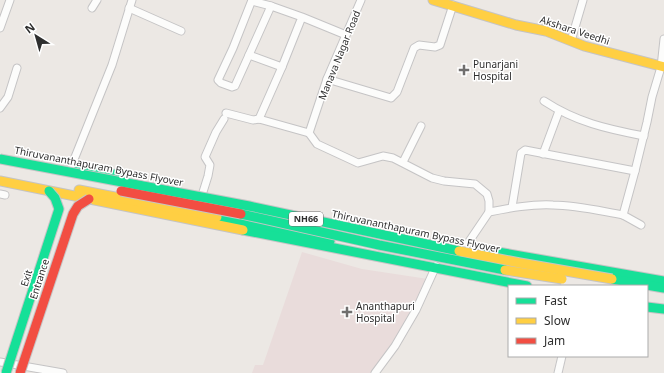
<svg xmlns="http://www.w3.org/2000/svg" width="664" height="373" viewBox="0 0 664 373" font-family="'Noto Sans',sans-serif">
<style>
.medical{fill:#e9dcdb}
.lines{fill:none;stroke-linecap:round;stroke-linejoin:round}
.street-casing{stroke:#c5c4c5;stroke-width:9}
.fast-casing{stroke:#c5c4c5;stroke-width:11}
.slow-casing{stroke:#c5c4c5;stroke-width:11}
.street{stroke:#fcfcfb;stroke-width:7}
.fast{stroke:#16e098;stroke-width:9}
.slow{stroke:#ffcf43;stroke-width:9}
.fast-bridge-casing{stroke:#c5c4c5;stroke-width:11;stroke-linecap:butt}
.slow-bridge-casing{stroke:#c5c4c5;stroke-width:11;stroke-linecap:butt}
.jam-bridge-casing{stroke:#c5c4c5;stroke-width:11;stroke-linecap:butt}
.fast-bridge{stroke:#16e098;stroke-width:9}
.slow-bridge{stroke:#ffcf43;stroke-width:9}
.jam-bridge{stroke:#f24e42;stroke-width:9}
.poi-dot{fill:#706f6e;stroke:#fff;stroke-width:1.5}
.labels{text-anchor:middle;stroke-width:3;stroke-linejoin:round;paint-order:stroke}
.shield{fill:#fff;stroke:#6d6d6d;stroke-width:1}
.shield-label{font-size:9px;font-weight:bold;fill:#2e2e2e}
.street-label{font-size:10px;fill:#2e2e2e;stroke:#fff}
.poi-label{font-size:10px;fill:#2e2e2e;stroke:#fff;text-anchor:start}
</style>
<rect width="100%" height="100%" fill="#ece8e4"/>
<polygon class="medical" points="302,252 362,269 428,279 395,345 373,373 252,373 255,365 263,365"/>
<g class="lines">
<g class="street-casing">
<g id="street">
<polyline points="361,0 327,79 309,133 317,144 358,163 383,156 393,158 432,178 444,181 475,184 487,194 489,201 489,212"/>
<polyline points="252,1 271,6"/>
<polyline points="92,8 97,0"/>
<polyline points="129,8 181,31"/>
<polyline points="302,17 271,6 249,55 282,67 302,17 346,35"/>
<polyline points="0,28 10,0"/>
<polyline points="571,41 583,0"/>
<polyline points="249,55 235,86 232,87 221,83 218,80 233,48 252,0"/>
<polyline points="327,79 391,98 397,92 414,48 419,45 435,47 440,45 453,5"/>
<path d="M544 101C576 122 607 129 644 136"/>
<polyline points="0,108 8,97 17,68"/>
<polyline points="226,113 253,120 259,119 309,133"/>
<polyline points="259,119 282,67"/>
<polyline points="543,154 559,111"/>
<polyline points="403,162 421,126"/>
<polyline points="71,167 112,65 132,0"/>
<polyline points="203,192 208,176 210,165 205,157 216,132 224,119"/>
<polyline points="0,194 5,195"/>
<polyline points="512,207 521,153 525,150 635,171"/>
<polyline points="623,215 641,225"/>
<path d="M461 252 466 246 489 212C510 208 531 204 553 205 576 205 600 211 623 215L635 171 647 122 652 97 661 67 664 39"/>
<polyline points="0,362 63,373"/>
<polyline points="375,373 395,346 416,310 436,266"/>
<polyline points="558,373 562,356"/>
</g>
</g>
<g class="fast-casing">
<g id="fast">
<polyline points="79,168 118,175"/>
<polyline points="217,217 330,241"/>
<polyline points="243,230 527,286"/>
<polyline points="486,250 664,281"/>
<polyline points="612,279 664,288"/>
<polyline points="647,307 664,309"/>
</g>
</g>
<g class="slow-casing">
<g id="slow">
<polyline points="433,0 516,25 546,31 584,46 664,67"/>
<polyline points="0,181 243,230"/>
<polyline points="79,190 217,217"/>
</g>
</g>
<use href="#street" class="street"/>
<use href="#fast" class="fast"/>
<use href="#slow" class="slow"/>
<g class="fast-bridge-casing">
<g id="fast-bridge">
<polyline points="0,159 249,206 459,251"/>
<polyline points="241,214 379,245 505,270"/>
<polyline points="6,373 59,209 55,198 49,191"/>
</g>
</g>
<g class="slow-bridge-casing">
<g id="slow-bridge">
<polyline points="459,251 520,263 612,279"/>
<polyline points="505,270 562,279"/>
</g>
</g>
<g class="jam-bridge-casing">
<g id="jam-bridge">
<polyline points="121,191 241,214"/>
<polyline points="20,373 73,214 78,206 89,199"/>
</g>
</g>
<use href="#fast-bridge" class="fast-bridge"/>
<use href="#slow-bridge" class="slow-bridge"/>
<use href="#jam-bridge" class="jam-bridge"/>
</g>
<g class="poi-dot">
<path d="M462 64h4v4h4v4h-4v4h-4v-4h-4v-4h4z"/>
<path d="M345 306h4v4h4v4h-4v4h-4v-4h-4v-4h4z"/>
</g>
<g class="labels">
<rect class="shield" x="289" y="212" width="34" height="14" rx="3"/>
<g class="shield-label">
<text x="306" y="222">NH66</text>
</g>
<g class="street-label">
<text transform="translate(575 30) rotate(18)" y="4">Akshara Veedhi</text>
<text transform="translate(339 55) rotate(-68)" y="4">Manava Nagar Road</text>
<text transform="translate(99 166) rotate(11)" y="4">Thiruvananthapuram Bypass Flyover</text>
<text transform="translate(416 231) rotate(12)" y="4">Thiruvananthapuram Bypass Flyover</text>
<text transform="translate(26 278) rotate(-72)" y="4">Exit</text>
<text transform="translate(39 279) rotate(-72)" y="4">Entrance</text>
</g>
<g class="poi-label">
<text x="473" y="68">Punarjani<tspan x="473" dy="12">Hospital</tspan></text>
<text x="356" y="310">Ananthapuri<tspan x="356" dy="12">Hospital</tspan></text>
</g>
</g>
<rect x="508" y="285" width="140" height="72" fill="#ffffff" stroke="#ababab"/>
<rect x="516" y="298" width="20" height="6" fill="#16e098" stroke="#ababab"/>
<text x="544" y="305" font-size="12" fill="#2e2e2e">Fast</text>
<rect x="516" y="318" width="20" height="6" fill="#ffcf43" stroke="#ababab"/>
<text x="544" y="325" font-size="12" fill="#2e2e2e">Slow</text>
<rect x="516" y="338" width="20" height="6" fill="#f24e42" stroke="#ababab"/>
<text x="544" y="345" font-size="12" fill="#2e2e2e">Jam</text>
<g transform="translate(36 36) rotate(323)" stroke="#ffffff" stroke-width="3" paint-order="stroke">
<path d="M0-3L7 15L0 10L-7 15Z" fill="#2e2e2e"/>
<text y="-6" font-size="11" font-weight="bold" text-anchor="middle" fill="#2e2e2e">N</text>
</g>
</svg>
